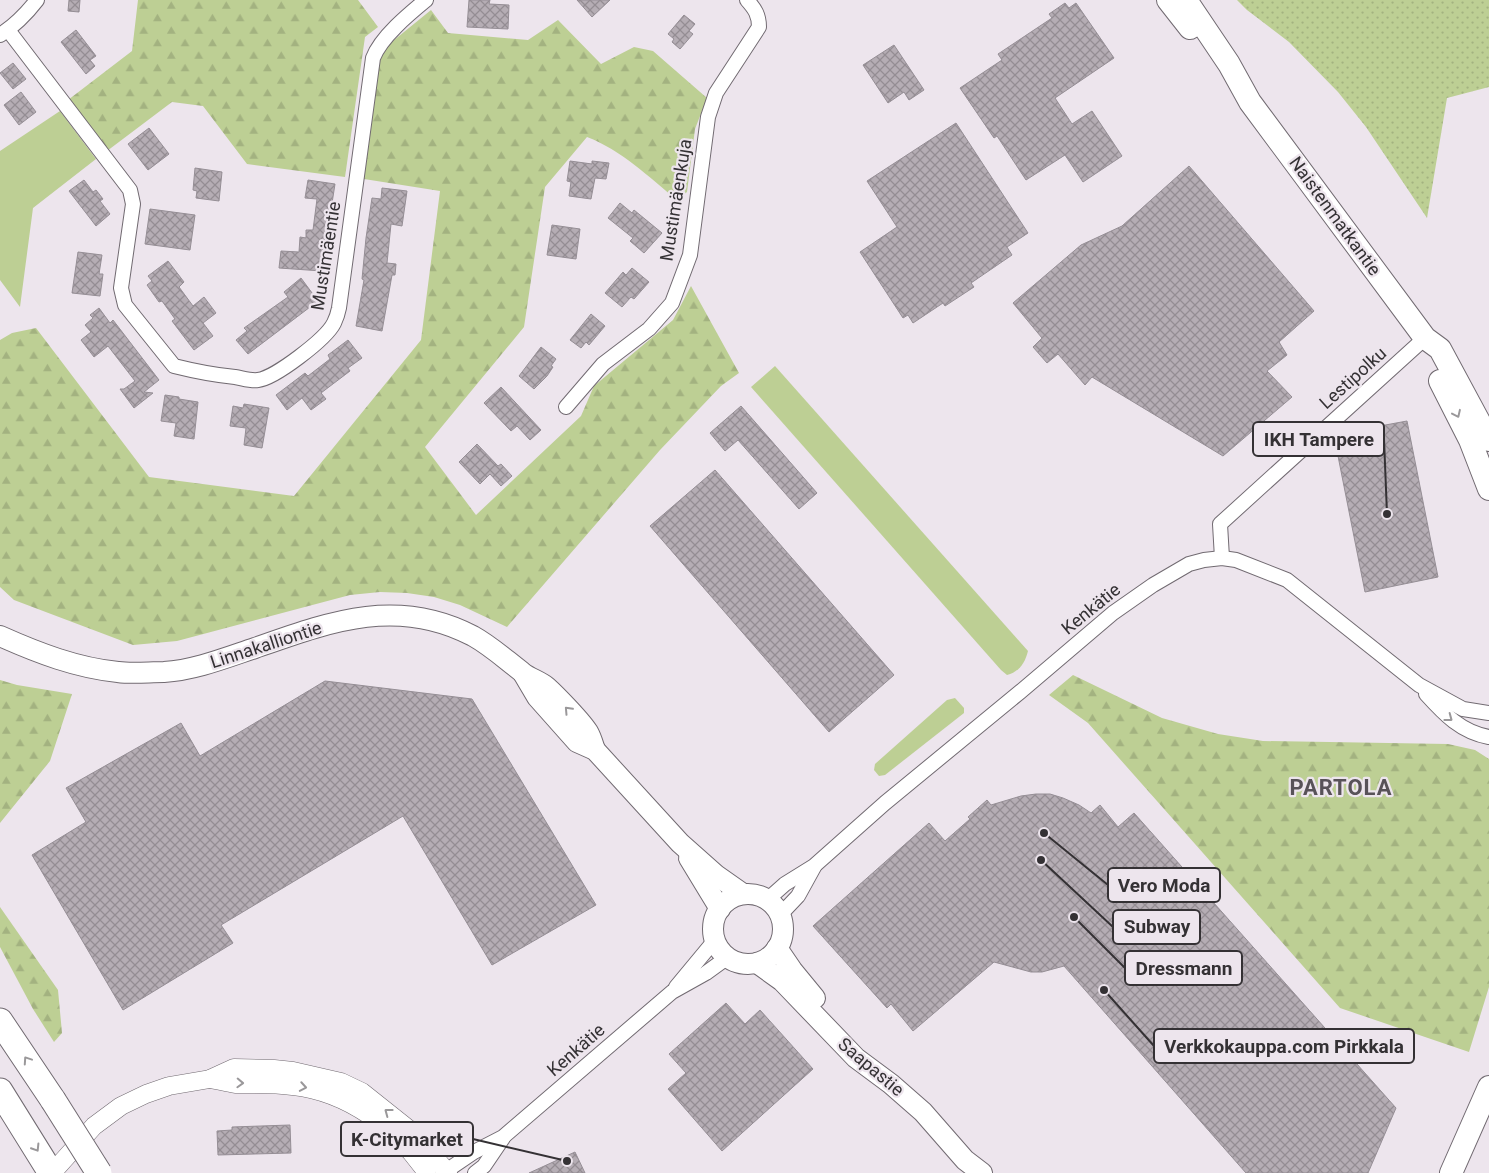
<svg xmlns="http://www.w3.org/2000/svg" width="1489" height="1173" viewBox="0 0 1489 1173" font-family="Roboto,sans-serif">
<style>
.grass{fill:#bdcf94}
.forest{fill:url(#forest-firs)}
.park{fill:url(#park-dots)}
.building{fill:url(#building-cross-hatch);stroke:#958e95}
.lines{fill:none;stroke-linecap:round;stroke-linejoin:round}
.minor-casing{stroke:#716a71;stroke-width:16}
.tertiary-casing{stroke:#716a71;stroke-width:19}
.secondary-casing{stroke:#716a71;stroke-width:22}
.primary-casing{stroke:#716a71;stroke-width:24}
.motorway-casing{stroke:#716a71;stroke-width:27}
.minor{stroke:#fff;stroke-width:14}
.tertiary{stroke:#fff;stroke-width:18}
.secondary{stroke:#fff;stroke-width:20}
.primary{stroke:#fff;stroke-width:22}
.motorway{stroke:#fff;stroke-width:25}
.motorway-bridge-casing{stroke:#716a71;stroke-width:27;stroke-linecap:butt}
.motorway-bridge{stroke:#fff;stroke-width:25}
.oneway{stroke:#9a989a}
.labels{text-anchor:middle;stroke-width:4.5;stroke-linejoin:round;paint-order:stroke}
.street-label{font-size:18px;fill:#343134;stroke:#ede5ed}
.district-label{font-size:22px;font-weight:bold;letter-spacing:1px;fill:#585258;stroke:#ede5ed}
.leader{fill:none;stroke:#343134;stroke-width:2}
.callout-dot{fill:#343134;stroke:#ede5ed;stroke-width:2}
.callout{fill:#ede5ed;stroke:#343134;stroke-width:2}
.callout-label{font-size:19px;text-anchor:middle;font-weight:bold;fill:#343134}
</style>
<defs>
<pattern id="forest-firs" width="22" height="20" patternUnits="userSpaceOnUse" patternTransform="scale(1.25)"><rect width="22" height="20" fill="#bdcf94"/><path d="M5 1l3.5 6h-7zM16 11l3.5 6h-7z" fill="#a3b280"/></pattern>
<pattern id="park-dots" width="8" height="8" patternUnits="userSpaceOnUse" patternTransform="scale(1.25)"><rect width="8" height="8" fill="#bdcf94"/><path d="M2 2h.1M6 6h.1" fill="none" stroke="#a3b280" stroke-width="1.8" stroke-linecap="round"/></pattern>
<pattern id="building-cross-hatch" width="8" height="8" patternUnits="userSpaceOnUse" patternTransform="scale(1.25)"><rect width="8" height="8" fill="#b5adb4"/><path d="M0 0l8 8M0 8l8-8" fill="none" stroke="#948d93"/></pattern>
</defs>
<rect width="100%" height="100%" fill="#ede5ed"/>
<g class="grass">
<polygon points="60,111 96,159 33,208 20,307 0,280 0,151"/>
<path d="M775 366 1028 651C1025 663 1019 672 1007 675L1001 670 751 387Z"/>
<polygon points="955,698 964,708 964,713 885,775 879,776 874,770 875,764 947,700"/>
</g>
<g class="forest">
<polygon points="138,0 358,0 378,27 365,37 345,177 247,164 203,106 172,102 107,151 68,100 132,51"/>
<path d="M431 10 448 33 528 40 558 20 601 64 634 47 653 51 707 98 695 129 687 192 677 200C649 177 621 150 587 137L545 187 524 327 425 447 476 515 581 416 594 386 673 320 691 286 739 373 721 386 660 450 507 627 460 605 434 597 407 593 380 592 350 595 177 641 133 645 14 600 0 587V340L12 333 36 328 149 477 294 496 421 340 440 191 364 179 379 62 388 45Z"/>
<polygon points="1073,675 1162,718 1218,734 1263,741 1448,744 1475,750 1489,759 1489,987 1469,1052 1340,1008 1088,723 1049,695"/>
<polygon points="0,680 17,685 72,694 50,761 0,823"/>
<polygon points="0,907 58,990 62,1033 54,1042 33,1009 0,947"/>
</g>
<polygon class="park" points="1237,0 1489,0 1489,87 1447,98 1427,218 1366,127 1338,92 1289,42 1247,10"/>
<g class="building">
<polygon points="69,0 80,0 79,12 68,11"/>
<polygon points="469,0 490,0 489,4 509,5 508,29 467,27"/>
<polygon points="577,0 610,0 592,17"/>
<polygon points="1065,3 1069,8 1076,3 1114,58 1055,98 1072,124 1092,111 1122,156 1083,182 1065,155 1026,180 997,136 994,138 960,88 1002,60 998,54 1052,18 1049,14"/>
<polygon points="684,15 695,24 689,31 693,34 680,49 672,42 674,39 668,34"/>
<polygon points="76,30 96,56 90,60 95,66 86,74 61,42"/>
<polygon points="894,45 924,90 909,100 904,92 888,103 863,65"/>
<polygon points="13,63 26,79 13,89 0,73"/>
<polygon points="21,92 36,112 19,125 4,105"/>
<polygon points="956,123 1028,233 1007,247 1012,255 971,283 974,287 945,306 943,303 913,323 908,315 903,318 860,252 897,227 867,181"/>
<polygon points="149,128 169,154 148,170 128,144"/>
<polygon points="570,161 592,164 592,161 609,163 606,179 595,178 591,199 569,196 571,182 567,181"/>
<polygon points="1189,166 1314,311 1279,342 1287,355 1267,371 1292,397 1223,456 1092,377 1085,385 1058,354 1047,363 1033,347 1042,338 1013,303 1081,245 1122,226"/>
<polygon points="195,168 222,172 219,201 196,198 197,191 193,190"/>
<polygon points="84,180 93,192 96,190 103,199 100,201 110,214 96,226 69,191"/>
<polygon points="308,180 335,184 330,216 327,216 322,271 279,268 281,251 299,252 300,237 306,238 306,230 313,230 317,199 305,198"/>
<polygon points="382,188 407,191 402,226 391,224 387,263 396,264 395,275 392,275 382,331 356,326 364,280 362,279 366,238 372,198 381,199"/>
<polygon points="620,203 632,213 634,210 662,233 644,253 630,241 633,238 608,218"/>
<polygon points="150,209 195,215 190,250 145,244"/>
<polygon points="552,225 580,229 576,259 547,255"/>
<polygon points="78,252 102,255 99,274 103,274 100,296 72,293"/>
<polygon points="168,261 184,282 179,287 193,306 204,297 216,313 203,323 213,336 194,350 172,321 175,319 162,301 159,302 147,285 152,281 148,276"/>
<polygon points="632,268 649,282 634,299 631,297 622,307 605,293 623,272 626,275"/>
<polygon points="301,278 318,301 248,354 236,340 247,331 244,328 288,297 284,292"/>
<polygon points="99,308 110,323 113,320 159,380 144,392 153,393 134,408 120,389 124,389 135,381 108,346 94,357 81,340 91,332 85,325 93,318 90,315"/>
<polygon points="591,314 605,326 589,345 586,342 581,348 570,340"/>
<polygon points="348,340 362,358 348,368 350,371 321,393 326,399 311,410 302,398 287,410 276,395 305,373 308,376 330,359 328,355"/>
<polygon points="541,347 556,359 551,366 553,367 547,376 534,389 519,376"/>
<polygon points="501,387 541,430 530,440 517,426 511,431 484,403"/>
<polygon points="165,395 179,397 179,399 198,402 194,439 174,436 176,423 161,421"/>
<polygon points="244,404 269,408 262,448 244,445 246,428 230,426 233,406 243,408"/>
<polygon points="741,406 817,493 799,509 738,440 725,451 710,433"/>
<polygon points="1407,421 1438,577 1365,592 1337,451 1383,442 1380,426"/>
<polygon points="477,444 498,466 501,464 512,476 501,486 490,474 480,484 459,462"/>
<polygon points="715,470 894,675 829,732 650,526"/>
<polygon points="325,681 472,699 596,905 492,965 403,816 221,925 233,943 123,1010 32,855 86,822 66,788 181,723 200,756"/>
<polygon points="1036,794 1050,794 1063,798 1079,805 1091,813 1100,805 1118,827 1134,813 1396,1108 1368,1173 1246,1173 1064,966 1042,972 1031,972 994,962 913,1031 891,1004 887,1008 813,926 929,823 945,841 970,819 968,817 987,800 991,805 1021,796"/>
<polygon points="726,1003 745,1024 760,1010 813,1069 722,1151 668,1089 686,1073 669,1054"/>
<polygon points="290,1125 291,1153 218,1155 217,1131 232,1130 232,1127"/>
<polygon points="575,1152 585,1173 529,1173"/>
</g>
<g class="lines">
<g class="minor-casing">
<g id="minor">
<path d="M8 30 130 190 133 204 121 288 125 305 174 366C194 371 214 375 235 377 242 378 250 381 258 380 275 378 326 339 334 323 336 319 338 313 339 308L373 58C381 37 409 14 426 0"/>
<path d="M0 35C14 26 27 13 37 0"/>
<path d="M566 407 603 364 649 329 672 303 690 255 708 117 716 93 759 27C759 15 755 9 747 0"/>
<polyline points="1222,558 1220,524 1425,338"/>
<path d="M1426 694C1444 714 1461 732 1489 737"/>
<polyline points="767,900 785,884 814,866 885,803 1020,692 1113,613 1153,585 1189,564 1204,560 1222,558 1236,560 1287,580 1419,685 1463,709 1489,713"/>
<polyline points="780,915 798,896 814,867"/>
<polyline points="676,987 715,940"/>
<polyline points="443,1173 474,1152 503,1137 672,992 706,973 728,957"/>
<polyline points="475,1173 484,1166 503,1138"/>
</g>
</g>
<g class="tertiary-casing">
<g id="tertiary">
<path d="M210 1079C218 1080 227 1083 236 1084 255 1084 274 1083 293 1086 348 1092 396 1128 427 1173"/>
<polyline points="52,1173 94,1126 121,1106 146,1094 169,1086 210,1079 234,1068 274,1069 293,1071 341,1082 362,1092 416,1135 448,1173"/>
</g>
</g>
<g class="secondary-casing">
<g id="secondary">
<path d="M0 636C38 653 77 668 118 672 133 674 149 672 164 672 195 670 225 658 255 648 329 622 397 596 473 636 491 646 505 659 522 672 529 678 540 681 547 687 556 695 582 722 588 732 591 737 593 744 595 750"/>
<polyline points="524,675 537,697 577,742 595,750 680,843 716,875 743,894"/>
<polyline points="689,858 720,909"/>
<circle cx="748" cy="929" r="35"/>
<polyline points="777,948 792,970 815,998"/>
<polyline points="757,963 782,981 856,1058 891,1084 923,1112 965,1160 982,1173"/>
</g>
</g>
<g class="primary-casing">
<g id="primary">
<polyline points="1168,0 1190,28"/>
<polyline points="1186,0 1229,64 1250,102 1425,338 1440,349 1489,440"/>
<polyline points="1440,381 1470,440 1489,489"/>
<polyline points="1451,1173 1489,1087"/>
</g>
</g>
<g class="motorway-casing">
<g id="motorway">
<polyline points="0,1021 53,1100"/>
<polyline points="0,1091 51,1173"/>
</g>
</g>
<use href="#minor" class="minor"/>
<use href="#tertiary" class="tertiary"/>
<use href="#secondary" class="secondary"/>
<use href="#primary" class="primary"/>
<use href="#motorway" class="motorway"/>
<g class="motorway-bridge-casing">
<polyline id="motorway-bridge" points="53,1100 99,1173"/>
</g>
<use href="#motorway-bridge" class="motorway-bridge"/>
</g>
<defs><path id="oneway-chevron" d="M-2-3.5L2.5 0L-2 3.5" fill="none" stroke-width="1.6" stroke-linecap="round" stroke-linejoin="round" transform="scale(1.25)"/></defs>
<g class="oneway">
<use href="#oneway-chevron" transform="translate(1457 414) rotate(65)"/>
<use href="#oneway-chevron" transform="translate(568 710) rotate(-133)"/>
<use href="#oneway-chevron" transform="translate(1449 718) rotate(37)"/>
<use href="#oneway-chevron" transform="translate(27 1060) rotate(-124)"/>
<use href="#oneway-chevron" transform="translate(240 1083) rotate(2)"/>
<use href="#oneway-chevron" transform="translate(303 1087) rotate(10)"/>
<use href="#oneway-chevron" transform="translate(388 1112) rotate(-143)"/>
<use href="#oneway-chevron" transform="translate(36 1148) rotate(58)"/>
</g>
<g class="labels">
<g class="street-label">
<text transform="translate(676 200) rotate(-81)" y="6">Mustimäenkuja</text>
<text transform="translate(1335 216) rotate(54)" y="6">Naistenmatkantie</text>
<text transform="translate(326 256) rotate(-81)" y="6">Mustimäentie</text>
<text transform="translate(1353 378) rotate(-42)" y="6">Lestipolku</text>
<text transform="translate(1091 609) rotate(-39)" y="6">Kenkätie</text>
<text transform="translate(266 645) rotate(-18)" y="6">Linnakalliontie</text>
<text transform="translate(576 1050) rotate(-41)" y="6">Kenkätie</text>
<text transform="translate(871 1067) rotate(40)" y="6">Saapastie</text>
</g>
<g class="district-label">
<text x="1341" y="795">PARTOLA</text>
</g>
</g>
<path class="leader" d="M1387 514L1384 439M1044 833L1108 885M1041 860L1113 927M1074 917L1125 968M1104 990L1154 1046M567 1161L473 1139"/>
<g class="callout-dot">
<circle cx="1387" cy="514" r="5"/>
<circle cx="1044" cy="833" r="5"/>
<circle cx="1041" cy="860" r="5"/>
<circle cx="1074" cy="917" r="5"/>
<circle cx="1104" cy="990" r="5"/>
<circle cx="567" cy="1161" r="5"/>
</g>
<g class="callout">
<rect x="1253" y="422" width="131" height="34" rx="5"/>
<rect x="1108" y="868" width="112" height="34" rx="5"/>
<rect x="1113" y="910" width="87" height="34" rx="5"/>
<rect x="1125" y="951" width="117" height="34" rx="5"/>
<rect x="1154" y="1029" width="260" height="34" rx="5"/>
<rect x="341" y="1122" width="132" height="34" rx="5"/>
</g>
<g class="callout-label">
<text x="1319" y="446">IKH Tampere</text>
<text x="1164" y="892">Vero Moda</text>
<text x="1157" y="933">Subway</text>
<text x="1184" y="975">Dressmann</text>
<text x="1284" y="1053">Verkkokauppa.com Pirkkala</text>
<text x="407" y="1146">K-Citymarket</text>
</g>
</svg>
